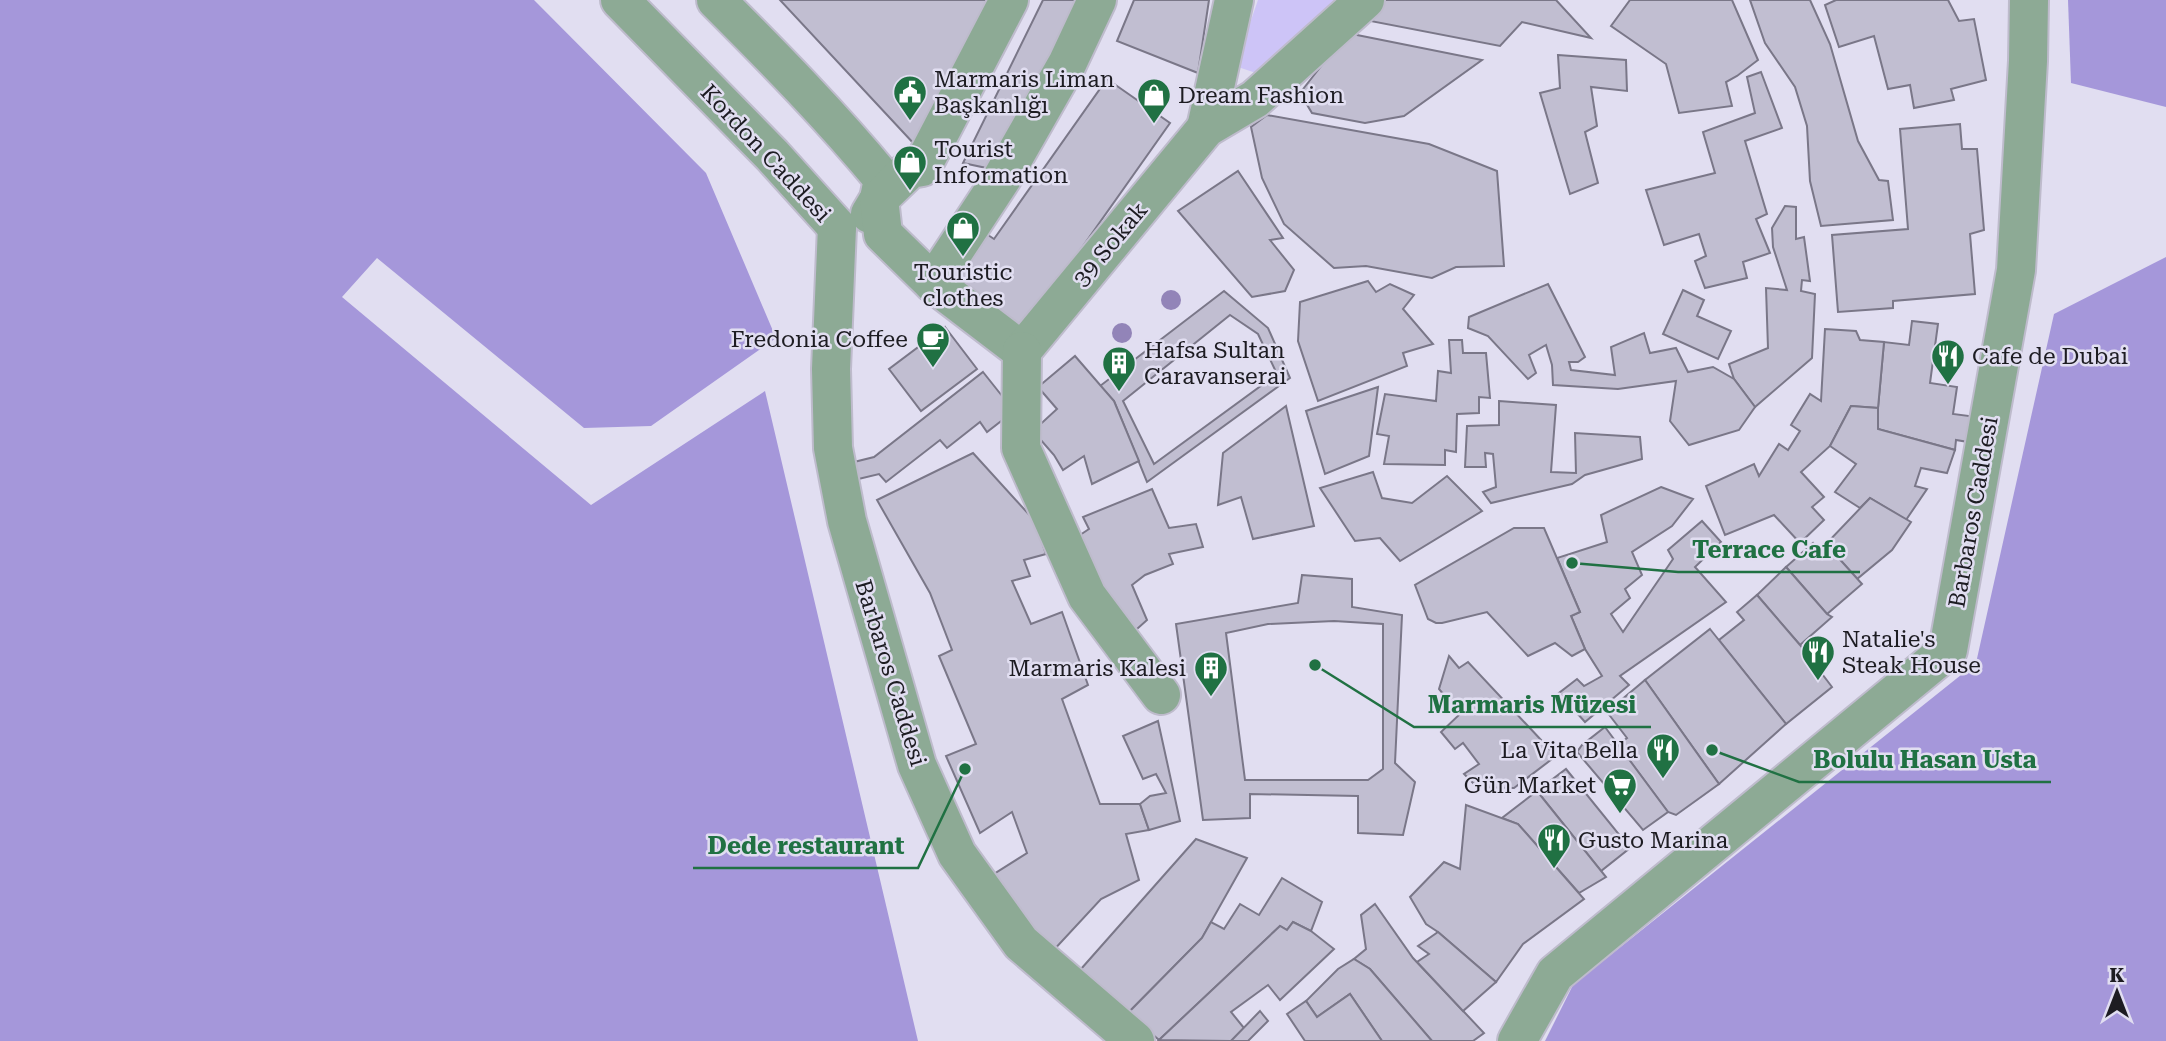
<svg xmlns="http://www.w3.org/2000/svg" width="2166" height="1041" viewBox="0 0 2166 1041" font-family="'Roboto Serif',serif">
<style>
.green{fill:#cdc4f7}
.water{fill:#a597da}
.building{fill:#c1bed1;stroke:#7a7788;stroke-width:2;fill-rule:evenodd}
.lines{fill:none;stroke-linecap:round;stroke-linejoin:round}
.minor-casing{stroke:#bebbcc;stroke-width:42}
.minor{stroke:#8daa95;stroke-width:38}
.tree{fill:#9284b8}
.labels{text-anchor:middle;stroke-width:5;stroke-linejoin:round;paint-order:stroke}
.poi-label{font-size:23px;fill:#1d1c22;stroke:#e1def1;text-anchor:start}
.street-label{font-size:23px;fill:#1d1c22;stroke:#e1def1}
.leader{fill:none;stroke:#207143;stroke-width:2.5}
.callout-dot{fill:#207143;stroke:#e1def1;stroke-width:2.5}
.callout-label{font-size:24px;text-anchor:middle;font-weight:bold;fill:#207143;stroke:#e1def1;stroke-width:5;stroke-linejoin:round;paint-order:stroke}
</style>
<rect width="100%" height="100%" fill="#e1def1"/>
<polygon class="green" points="1258,0 1352,0 1268,77 1235,66"/>
<g class="water">
<polygon points="0,0 534,0 706,173 776,338 651,426 584,428 377,258 342,297 591,505 765,391 918,1041 0,1041"/>
<polygon points="2068,0 2166,0 2166,107 2071,83"/>
<polygon points="2166,257 2166,1041 1545,1041 1573,985 1976,663 2054,314"/>
</g>
<g class="building">
<polygon points="780,0 999,0 916,146"/>
<polygon points="1043,0 1080,0 996,170 963,163"/>
<polygon points="1134,0 1209,0 1198,73 1117,41"/>
<polygon points="1381,0 1556,0 1591,38 1522,22 1500,46 1360,19"/>
<polygon points="1630,0 1732,0 1758,60 1737,76 1726,82 1732,106 1679,113 1666,64 1611,26"/>
<polygon points="1750,0 1810,0 1830,44 1858,141 1879,180 1888,181 1893,220 1821,226 1810,181 1807,126 1795,87 1765,43"/>
<polygon points="1836,0 1948,0 1959,21 1974,19 1986,80 1951,89 1954,100 1914,108 1910,85 1888,89 1874,36 1839,47 1825,5"/>
<polygon points="1347,33 1482,60 1404,116 1365,123 1312,113 1300,93"/>
<polygon points="1558,55 1626,60 1627,91 1591,87 1597,126 1585,132 1598,183 1570,194 1540,93 1560,88"/>
<polygon points="1761,72 1782,128 1745,141 1767,214 1756,219 1770,253 1743,262 1747,278 1705,288 1695,261 1706,256 1699,234 1664,245 1646,190 1715,173 1703,132 1755,113 1747,77"/>
<polygon points="1107,79 1170,123 1023,331 945,277 979,229 994,239"/>
<polygon points="1267,115 1429,144 1497,171 1504,266 1456,267 1432,278 1366,266 1334,268 1284,224 1262,178 1251,127"/>
<polygon points="1960,124 1962,149 1977,149 1984,230 1970,234 1975,294 1893,301 1893,308 1838,312 1832,235 1908,229 1900,129"/>
<polygon points="1238,171 1283,238 1270,240 1294,270 1285,291 1252,297 1178,211"/>
<polygon points="1785,206 1796,207 1796,239 1804,237 1810,281 1802,280 1801,291 1815,294 1812,358 1755,407 1734,379 1729,364 1768,348 1766,288 1787,290 1773,247 1772,228"/>
<polygon points="1368,281 1376,292 1390,284 1414,295 1403,309 1433,344 1403,353 1407,366 1318,401 1298,341 1300,302"/>
<polygon points="1548,284 1585,357 1578,362 1569,362 1571,370 1615,375 1611,347 1644,333 1650,353 1676,348 1688,372 1713,367 1734,379 1755,407 1739,430 1689,445 1670,421 1676,381 1618,389 1553,385 1552,365 1546,345 1529,355 1536,373 1528,379 1488,336 1468,328 1469,317"/>
<polygon points="1683,290 1704,300 1697,316 1731,331 1718,359 1663,334"/>
<path d="M1224 291 1268 328 1290 378 1147 482 1114 401 1100 386ZM1230 315 1258 334 1277 374 1154 464 1123 401Z"/>
<polygon points="1912,321 1938,324 1930,383 1957,387 1953,414 1977,417 1974,443 1956,440 1955,450 1878,429 1878,408 1884,342 1909,345"/>
<polygon points="945,327 977,369 921,411 889,369"/>
<polygon points="1825,329 1856,331 1860,340 1884,342 1878,408 1851,406 1830,446 1801,472 1824,497 1812,507 1824,520 1800,543 1774,515 1725,535 1706,486 1754,464 1759,476 1779,444 1788,450 1800,431 1791,425 1810,394 1821,401"/>
<polygon points="1449,340 1462,340 1463,353 1486,353 1490,398 1479,397 1479,413 1457,414 1456,452 1445,450 1445,465 1384,464 1389,436 1377,434 1385,394 1436,401 1438,371 1451,373"/>
<polygon points="1075,356 1114,401 1139,461 1092,484 1084,456 1063,470 1054,455 1033,431 1057,409 1038,387"/>
<polygon points="983,372 1014,411 987,432 980,422 947,448 940,440 886,482 879,474 850,481 846,464 874,457"/>
<polygon points="1378,387 1369,456 1325,474 1306,411"/>
<polygon points="1499,401 1556,405 1551,472 1576,473 1575,433 1640,437 1642,459 1585,475 1572,484 1491,503 1483,492 1496,487 1493,454 1485,453 1486,467 1465,467 1467,426 1499,425"/>
<polygon points="1286,406 1314,526 1253,539 1241,497 1218,505 1223,453"/>
<polygon points="1851,406 1878,408 1878,429 1955,450 1947,473 1921,468 1915,486 1927,489 1906,520 1870,498 1860,508 1835,492 1856,464 1830,446"/>
<polygon points="973,453 1034,520 1046,554 1024,560 1030,576 1012,581 1031,624 1062,612 1088,685 1062,699 1100,804 1140,804 1149,830 1126,834 1139,880 1101,899 1051,953 986,879 1027,853 1012,812 980,833 946,756 976,744 939,656 952,650 930,593 877,500"/>
<polygon points="1373,472 1382,498 1412,503 1447,476 1482,511 1400,561 1380,538 1355,541 1320,488"/>
<polygon points="1661,487 1693,499 1672,526 1632,552 1642,575 1625,589 1630,598 1611,614 1623,632 1673,559 1668,550 1702,521 1721,542 1695,567 1726,602 1620,676 1629,685 1585,722 1559,693 1577,679 1584,686 1602,676 1585,649 1571,616 1580,612 1557,558 1607,542 1601,515"/>
<polygon points="1152,489 1169,528 1196,524 1203,547 1169,554 1173,564 1145,575 1132,585 1147,620 1127,638 1074,539 1089,529 1083,517"/>
<polygon points="1870,498 1911,522 1892,550 1857,579 1826,544"/>
<polygon points="1514,528 1544,528 1580,612 1571,616 1585,649 1572,656 1555,643 1528,656 1487,612 1442,623 1436,623 1428,619 1415,585"/>
<polygon points="1813,543 1819,550 1826,544 1862,584 1827,614 1786,567"/>
<polygon points="1786,567 1827,614 1832,617 1800,645 1757,595"/>
<path d="M1302 575 1352 579V607L1402 615 1395 763 1415 782 1403 835 1358 833V796L1250 794V818L1203 820 1176 624 1298 603ZM1334 621 1383 624V769L1368 780H1245L1226 633 1268 624Z"/>
<polygon points="1757,595 1800,645 1832,687 1786,724 1719,640 1744,620 1737,612"/>
<polygon points="1710,629 1786,724 1719,784 1645,680"/>
<polygon points="1449,656 1459,668 1468,662 1556,756 1514,788 1477,787 1464,774 1479,764 1463,743 1455,749 1441,732 1460,714 1439,689"/>
<polygon points="1645,680 1719,784 1676,815 1668,812 1618,745 1627,738 1607,712"/>
<polygon points="1158,721 1180,821 1149,830 1140,804 1150,796 1166,793 1156,774 1143,779 1123,736"/>
<polygon points="1605,727 1668,812 1643,830 1577,752 1582,745"/>
<polygon points="1566,769 1630,848 1601,871 1537,791"/>
<polygon points="1537,791 1606,877 1579,893 1518,824 1502,818"/>
<polygon points="1466,805 1518,824 1584,899 1523,944 1496,982 1438,932 1426,924 1410,897 1444,862 1460,869"/>
<polygon points="1196,839 1247,858 1202,938 1128,1013 1081,969"/>
<polygon points="1282,878 1322,902 1311,931 1293,922 1287,930 1280,926 1159,1040 1128,1013 1202,938 1211,922 1224,929 1240,904 1259,915"/>
<polygon points="1375,904 1413,958 1484,1033 1473,1041 1432,1041 1370,969 1354,959 1366,949 1361,915"/>
<polygon points="1293,922 1311,931 1334,949 1280,1000 1268,985 1231,1012 1244,1028 1231,1041 1159,1040 1280,926 1287,930"/>
<polygon points="1438,932 1496,982 1463,1011 1417,962 1429,954 1418,946"/>
<polygon points="1354,959 1370,969 1432,1041 1382,1041 1350,994 1317,1017 1306,1001 1338,969"/>
<polygon points="1350,994 1382,1041 1305,1041 1287,1014 1306,1001 1317,1017"/>
<polygon points="1260,1011 1268,1021 1248,1041 1231,1041"/>
</g>
<g class="lines">
<g class="minor-casing">
<g id="minor">
<polyline points="620,0 772,155 837,227"/>
<path d="M716 0C774 58 831 116 883 179L879 199 870 214"/>
<polyline points="1009,0 922,167 910,169 879,199 883,234 933,283 1022,351"/>
<polyline points="1206,128 1234,0"/>
<polyline points="837,227 831,369 833,448 847,521 917,765 957,854 1021,943 1135,1041"/>
<polyline points="933,283 1002,178 1067,64 1097,0"/>
<polyline points="1022,351 1206,128 1255,99 1365,0"/>
<polyline points="1022,351 1021,448 1087,596 1161,695"/>
<polyline points="1517,1041 1555,974 1948,650 2016,270 2028,61 2029,0"/>
</g>
</g>
<use href="#minor" class="minor"/>
</g>
<g class="tree">
<circle cx="1171" cy="300" r="10"/>
<circle cx="1122" cy="333" r="10"/>
</g>
<defs>
<g id="civic-pin" transform="scale(1.75)"><path d="M0 17L-7.5 6A9.5 9.5 0 1 1 7.5 6Z" fill="#207143" stroke="#e1def1"/><path d="M-.6-6.5H3V-4.5H.6V-3L4-1V1h2V6H-6V1h2V-1L-.6-3ZM-1.2 2.5V6h2.4V2.5Z" fill="#fff"/></g>
<g id="shop-pin" transform="scale(1.75)"><path d="M0 17L-7.5 6A9.5 9.5 0 1 1 7.5 6Z" fill="#207143" stroke="#e1def1"/><path d="M-5-2.5h2.3a2.7 3.5 0 0 1 5.4 0H5L5.5 6h-11ZM-1.5-2.5h3a1.5 2.3 0 0 0-3 0Z" fill="#fff"/></g>
<g id="cafe-pin" transform="scale(1.75)"><path d="M0 17L-7.5 6A9.5 9.5 0 1 1 7.5 6Z" fill="#207143" stroke="#e1def1"/><path d="M-5.5-4.5H6V0H3Q3 3.5 0 3.5H-2.5Q-5.5 3.5-5.5 0ZM3-3.2v2h1.7v-2ZM-6 4.5H4V6H-6Z" fill="#fff"/></g>
<g id="restaurant-pin" transform="scale(1.75)"><path d="M0 17L-7.5 6A9.5 9.5 0 1 1 7.5 6Z" fill="#207143" stroke="#e1def1"/><path d="M-5-6h1v4h1v-4h1v4h1v-4h1v5L-1.5 .5V6h-2V.5L-5-1ZM5-6V6H3V1.5H1.5Q1.5-4 5-6Z" fill="#fff"/></g>
<g id="building-pin" transform="scale(1.75)"><path d="M0 17L-7.5 6A9.5 9.5 0 1 1 7.5 6Z" fill="#207143" stroke="#e1def1"/><path d="M-4-6H4V6H1V3H-1V6H-4ZM-2.5-4.3h1.7v1.8h-1.7ZM.8-4.3h1.7v1.8H.8ZM-2.5-1h1.7V.8h-1.7ZM.8-1h1.7V.8H.8Z" fill="#fff"/></g>
<g id="supermarket-pin" transform="scale(1.75)"><path d="M0 17L-7.5 6A9.5 9.5 0 1 1 7.5 6Z" fill="#207143" stroke="#e1def1"/><path d="M-6-5.5h2.5l.6 2H6L4.5 2H-2.5L-4.4-4H-6ZM-1.5 3.2a1.3 1.3 0 1 0 .1 0ZM3 3.2a1.3 1.3 0 1 0 .1 0Z" fill="#fff"/></g>
</defs>
<g fill-rule="evenodd">
<use href="#civic-pin" x="910" y="92"/>
<use href="#shop-pin" x="1154" y="95"/>
<use href="#shop-pin" x="910" y="162"/>
<use href="#shop-pin" x="963" y="228"/>
<use href="#cafe-pin" x="933" y="339"/>
<use href="#restaurant-pin" x="1948" y="356"/>
<use href="#building-pin" x="1119" y="363"/>
<use href="#restaurant-pin" x="1818" y="652"/>
<use href="#building-pin" x="1211" y="668"/>
<use href="#restaurant-pin" x="1663" y="750"/>
<use href="#supermarket-pin" x="1620" y="785"/>
<use href="#restaurant-pin" x="1554" y="840"/>
</g>
<g class="labels">
<g class="poi-label">
<text x="934" y="87">Marmaris Liman<tspan x="934" dy="26">Başkanlığı</tspan></text>
<text x="1178" y="103">Dream Fashion</text>
<text x="934" y="157">Tourist<tspan x="934" dy="26">Information</tspan></text>
<text x="963" y="280" text-anchor="middle">Touristic<tspan x="963" dy="26">clothes</tspan></text>
<text x="908" y="347" text-anchor="end">Fredonia Coffee</text>
<text x="1144" y="358">Hafsa Sultan<tspan x="1144" dy="26">Caravanserai</tspan></text>
<text x="1972" y="364">Cafe de Dubai</text>
<text x="1842" y="647">Natalie's<tspan x="1842" dy="26">Steak House</tspan></text>
<text x="1186" y="676" text-anchor="end">Marmaris Kalesi</text>
<text x="1638" y="758" text-anchor="end">La Vita Bella</text>
<text x="1596" y="793" text-anchor="end">Gün Market</text>
<text x="1578" y="848">Gusto Marina</text>
</g>
<g class="street-label">
<text transform="translate(766 153) rotate(47)" y="8">Kordon Caddesi</text>
<text transform="translate(1110 244) rotate(-50)" y="8">39 Sokak</text>
<text transform="translate(1973 512) rotate(-80)" y="8">Barbaros Caddesi</text>
<text transform="translate(891 673) rotate(73)" y="8">Barbaros Caddesi</text>
</g>
</g>
<path class="leader" d="M1572 563L1678 572H1860M1315 665L1414 727H1651M1712 750L1799 782H2051M965 769L918 868H693"/>
<g class="callout-dot">
<circle cx="1572" cy="563" r="7"/>
<circle cx="1315" cy="665" r="7"/>
<circle cx="1712" cy="750" r="7"/>
<circle cx="965" cy="769" r="7"/>
</g>
<g class="callout-label">
<text x="1769" y="558">Terrace Cafe</text>
<text x="1532" y="713">Marmaris Müzesi</text>
<text x="1925" y="768">Bolulu Hasan Usta</text>
<text x="806" y="854">Dede restaurant</text>
</g>
<g transform="translate(2117 992)" stroke="#e1def1" stroke-width="5" paint-order="stroke">
<path d="M0-5L12 26L0 18L-12 26Z" fill="#1d1c22"/>
<text y="-10" font-size="19" font-weight="bold" text-anchor="middle" fill="#1d1c22">K</text>
</g>
</svg>
